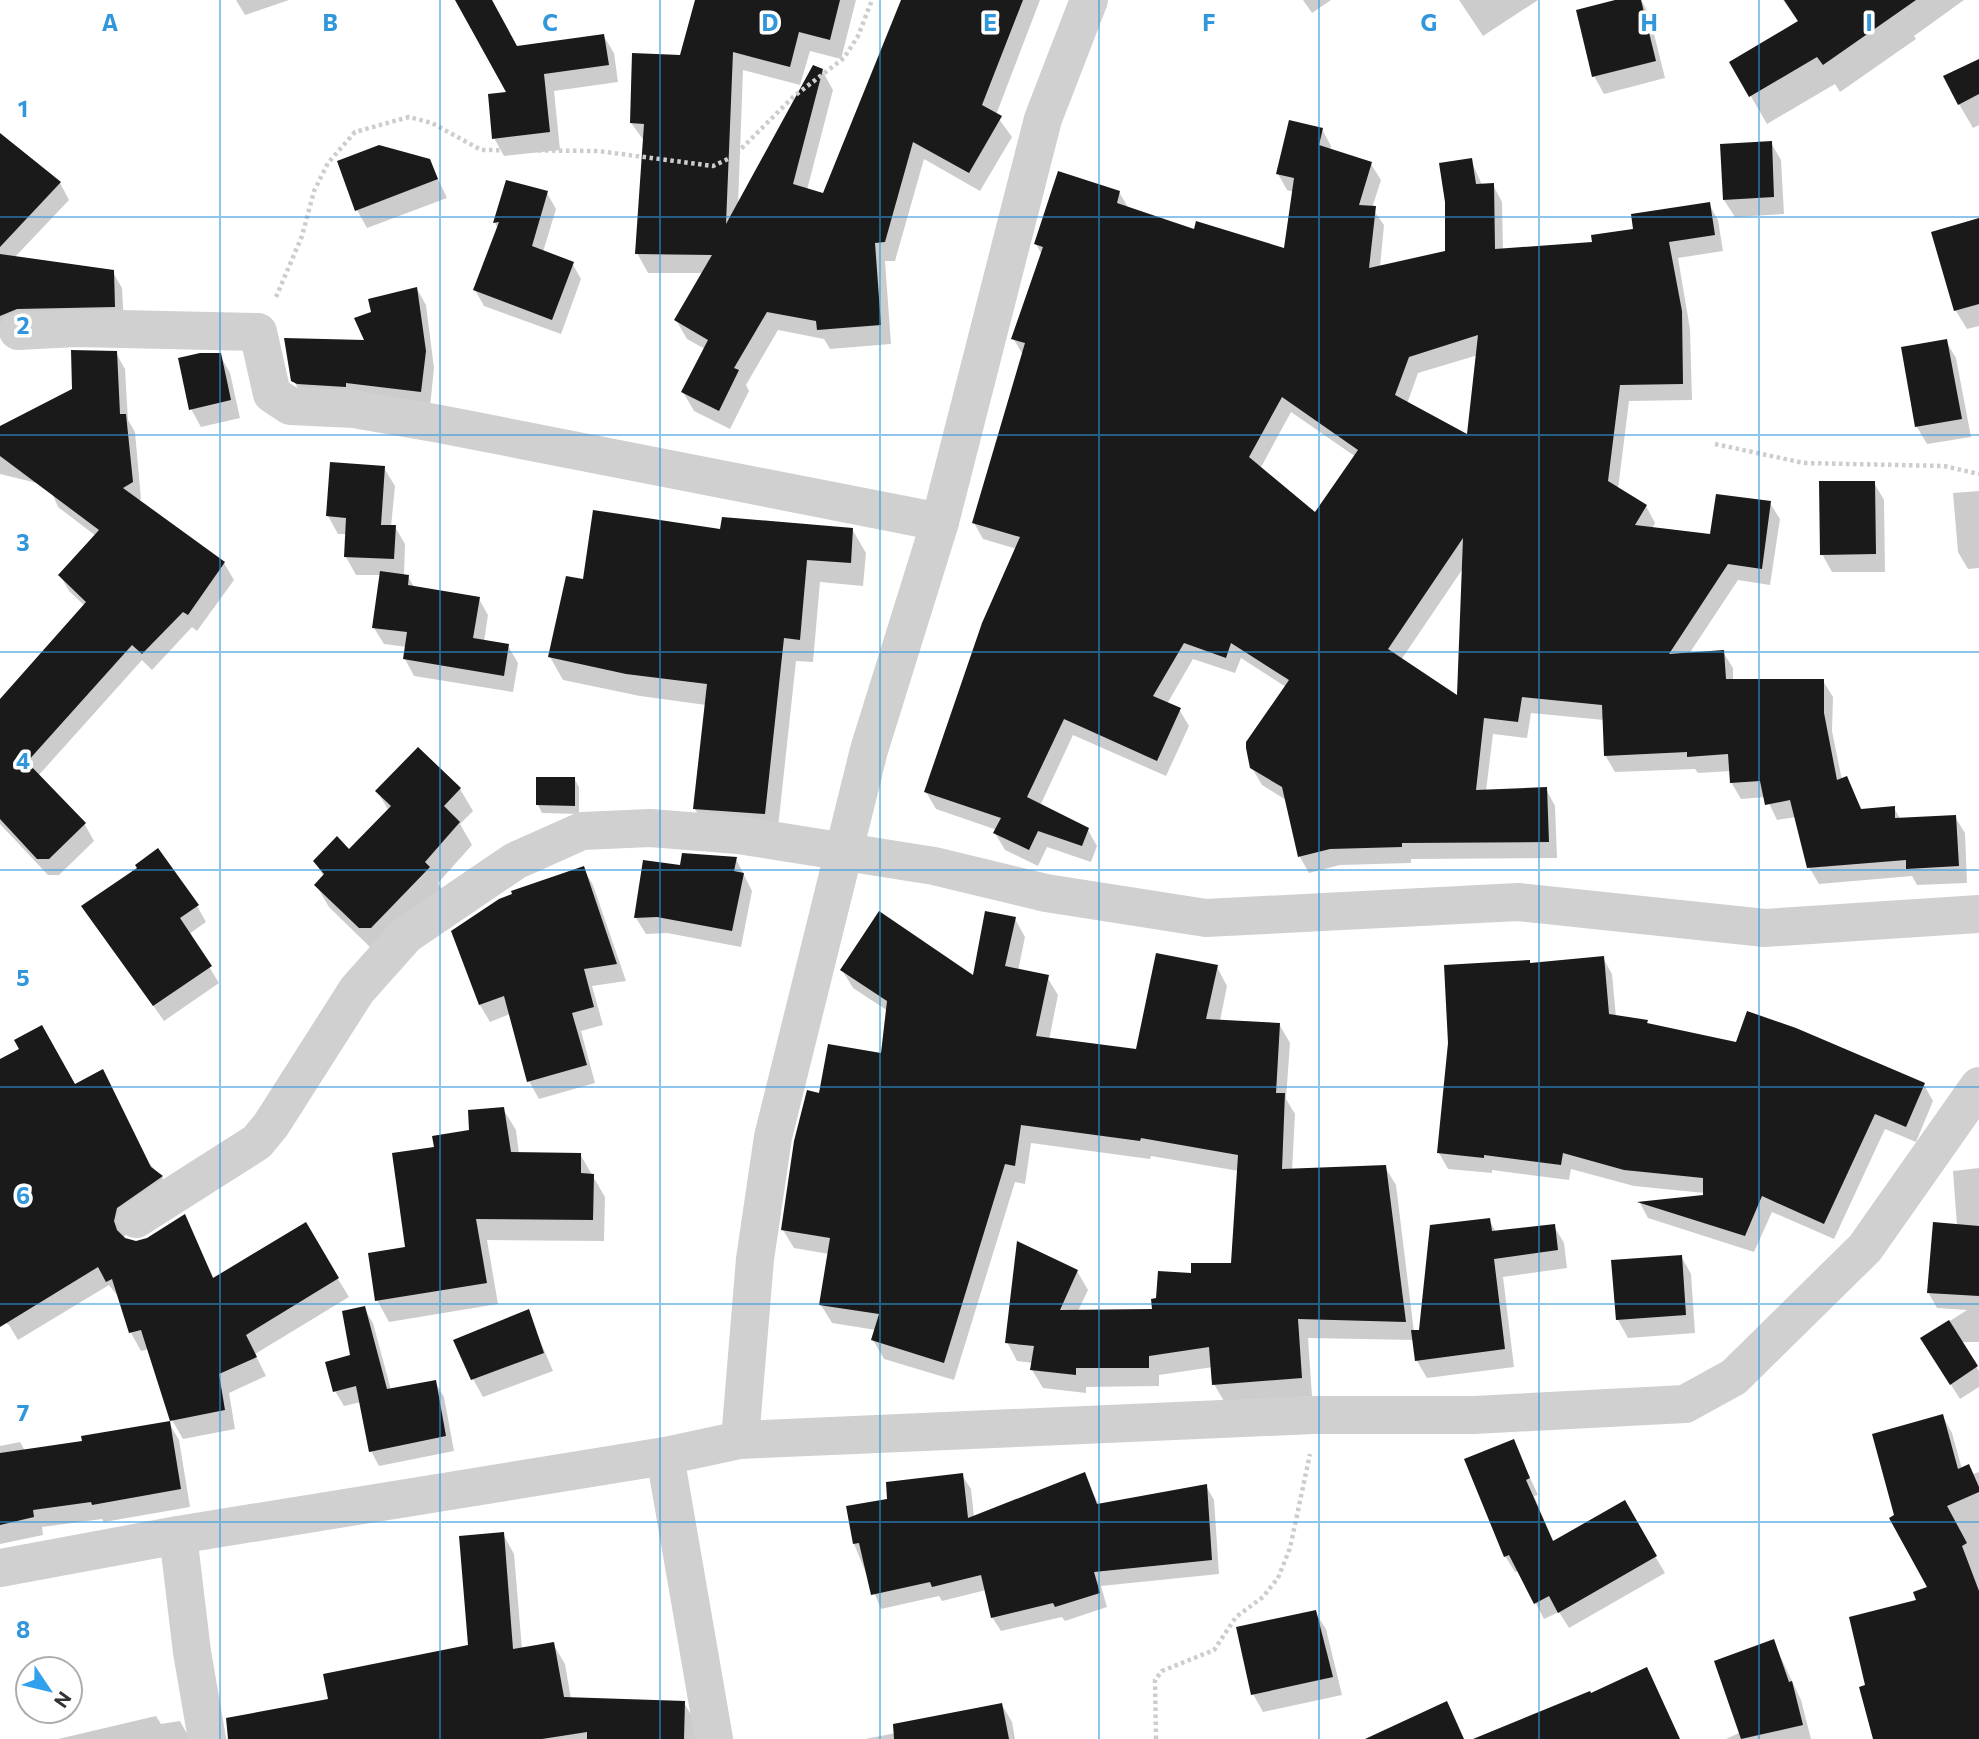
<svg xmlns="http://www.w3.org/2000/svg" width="1979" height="1739" viewBox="0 0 1979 1739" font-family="Commissioner,sans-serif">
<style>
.shadow{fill:#0003;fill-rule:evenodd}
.building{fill:#1a1a1a;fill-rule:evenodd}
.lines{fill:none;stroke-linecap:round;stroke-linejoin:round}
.path{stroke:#cdcdcd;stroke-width:4.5;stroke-dasharray:3.5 3.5;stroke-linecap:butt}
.minor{stroke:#d0d0d0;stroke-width:38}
.grid{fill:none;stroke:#3296da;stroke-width:2;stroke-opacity:0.55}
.grid-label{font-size:23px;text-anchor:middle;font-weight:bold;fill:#3296da;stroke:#fff;stroke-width:7;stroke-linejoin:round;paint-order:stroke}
</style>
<rect width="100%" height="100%" fill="#fff"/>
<g class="shadow">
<polygon points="236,0 289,0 245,15"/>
<polygon points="462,0 490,0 516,48 603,35 614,53 618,82 554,91 560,150 504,156 494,138 508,94"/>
<polygon points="697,0 856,0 841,59 810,51 800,85 743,70 738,206 822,70 833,90 807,190 824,196 903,0 1040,0 996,115 1012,137 980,191 924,159 895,261 885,261 891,344 830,349 824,339 778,330 746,385 749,391 730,429 694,411 683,392 705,349 687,339 676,320 704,273 648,273 637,253 645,142 631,123 682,57"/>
<polygon points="1303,0 1331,0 1312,13"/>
<polygon points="1459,0 1538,0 1483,36"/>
<polygon points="1622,0 1641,0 1649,14 1665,78 1604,94 1594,76"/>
<polygon points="1783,0 1964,0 1914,36 1916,39 1840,92 1835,84 1767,124 1731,62 1799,23"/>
<polygon points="1979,61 1979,125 1973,128 1959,104"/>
<path d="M1322 129 1331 146 1330 151 1371 164 1381 180 1372 208 1384 225 1380 267 1447 252 1471 160 1482 185H1493L1502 202 1503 250 1594 244 1709 204 1718 220 1723 251 1678 258 1690 329 1692 400 1629 401 1618 489 1646 506 1655 523 1652 529 1712 535 1770 503 1780 519 1770 585 1738 580 1689 654 1723 652 1733 668V680L1823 681 1833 697 1832 731 1842 780 1846 779 1862 810 1894 808 1901 820 1955 817 1965 833 1967 883 1917 885 1912 876 1819 884 1809 867 1796 817 1777 820 1766 797 1741 799 1731 782V771L1698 773 1695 769 1615 772 1605 755 1604 720 1531 713 1527 738 1493 734 1486 791 1546 789 1555 806 1557 858 1411 859V863L1340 865 1309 873 1300 857 1286 800 1262 785 1252 768 1286 687 1241 658 1235 673 1193 659 1167 704 1179 709 1189 726 1166 776 1073 735 1040 806 1088 830 1097 846 1091 862 1047 847 1038 866 1005 850 995 833 997 830 936 809 926 792 1017 549 983 539 974 523 1023 355 1013 338 1042 255 1036 244 1119 192 1129 209 1195 231 1286 250 1294 192 1287 190 1278 174ZM1478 355 1468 437 1407 404 1418 373ZM1291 412 1356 457 1315 514 1260 469ZM1464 567 1458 698 1401 660Z"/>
<polygon points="8,141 60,183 69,200 15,257 112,271 122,288 124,323 0,332 0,151"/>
<polygon points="1771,143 1781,160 1784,214 1735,217 1724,200"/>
<polygon points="429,160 447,198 367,228 357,210 339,162"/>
<polygon points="507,182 547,193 556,209 543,252 572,263 581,279 561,334 484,306 475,290 498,229 495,223"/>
<polygon points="1979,227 1979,326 1967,329 1956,311 1934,236"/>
<polygon points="417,289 426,305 434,368 430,407 303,396 293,380 366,342 373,313"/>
<polygon points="1946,341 1956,358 1971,437 1927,444 1917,427"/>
<polygon points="116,353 125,369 128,420 135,432 141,499 138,501 224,563 234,580 197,631 192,627 152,670 142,660 38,776 85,825 94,841 59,875 48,875 0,824 0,702 85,606 69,591 60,575 96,536 58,507 49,486 0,474 0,428 74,390"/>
<polygon points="220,355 230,373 240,418 201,427 191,409"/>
<polygon points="384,468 395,486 391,527 395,527 405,544 404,576 408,577 415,588 479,599 488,615 484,642 508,646 518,663 513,692 414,676 405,659 407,647 384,644 374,628 381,575 356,575 346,557 347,534 338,534 328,516"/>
<polygon points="1874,483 1884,500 1885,572 1832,572 1822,554"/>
<polygon points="1979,491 1979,568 1968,569 1958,552 1953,493"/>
<polygon points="852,529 866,553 863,586 820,582 813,662 796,661 777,837 708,832 695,809 706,705 640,696 563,680 550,657 722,531"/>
<polygon points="418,749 460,789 473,811 460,824 472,845 438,883 442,890 373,950 329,907 316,885 324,877 315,862 349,851 389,811 377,791"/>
<polygon points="574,778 579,787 579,814 542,813 538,805"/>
<polygon points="736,859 752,891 741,947 667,933 646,934 636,918 644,862 681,867"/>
<polygon points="583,868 593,885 626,981 592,986 603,1025 581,1031 595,1083 539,1099 529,1081 510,1014 490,1022 480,1005 453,931"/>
<polygon points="197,906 206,922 189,934 219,983 164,1021 84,907"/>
<polygon points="1015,919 1025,937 1018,971 1047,977 1058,995 1049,1040 1137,1051 1217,967 1227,986 1220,1021 1279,1024 1290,1043 1286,1099 1295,1114 1292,1171 1385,1167 1396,1185 1414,1332 1421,1331 1489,1220 1496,1232 1554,1226 1564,1243 1567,1268 1503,1277 1514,1367 1427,1378 1417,1361 1414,1340 1308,1338 1312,1396 1225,1403 1214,1384 1213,1367 1159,1375 1159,1386 1086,1387 1086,1393 1043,1388 1032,1370 1033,1363 1017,1361 1007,1342 1077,1271 1088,1290 1078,1311 1154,1310 1193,1275 1233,1264 1239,1171 1151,1156 1150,1159 1031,1143 1025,1184 1015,1182 954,1380 884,1359 873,1340 876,1330 832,1323 821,1305 829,1254 794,1248 783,1230 821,1095 882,1055 888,1011 853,988 842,970 974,977"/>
<polygon points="1603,958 1612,974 1616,1017 1647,1021 1649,1025 1924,1085 1933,1101 1916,1142 1885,1129 1834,1239 1772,1212 1754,1252 1648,1218 1640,1203 1705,1196 1705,1193 1634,1186 1571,1169 1569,1180 1492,1170 1492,1173 1448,1169 1439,1153 1530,965"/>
<polygon points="0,1061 75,1086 162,1177 172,1195 127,1227 124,1239 136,1243 148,1239 184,1216 214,1279 305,1225 349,1297 255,1354 266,1376 229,1393 235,1429 183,1439 172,1420 149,1349 141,1351 131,1333 120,1299 109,1285 18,1340 9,1325 0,1319"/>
<polygon points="503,1109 516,1130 519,1154 580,1154 605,1197 604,1241 487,1240 498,1304 389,1322 377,1300 407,1248 436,1148 471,1132"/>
<polygon points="1979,1168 1979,1342 1961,1342 1979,1371 1979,1387 1960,1399 1922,1339 1967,1310 1937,1308 1928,1292 1957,1226 1953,1171"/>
<polygon points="1681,1256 1691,1274 1695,1333 1628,1338 1618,1320 1613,1261"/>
<polygon points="364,1308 373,1323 391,1390 435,1382 444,1397 454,1451 379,1466 371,1451 361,1402 344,1406 335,1391 353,1357"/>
<polygon points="528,1312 553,1371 483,1397 473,1379"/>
<polygon points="1943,1417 1952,1433 1962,1469 1973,1474 1979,1472 1979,1739 1875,1739 1867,1686 1929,1588 1896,1516"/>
<polygon points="169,1423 179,1440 190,1507 104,1522 102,1519 42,1527 43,1535 0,1544 0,1446 20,1442 25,1451 84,1443"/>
<polygon points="1513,1441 1538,1495 1534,1496 1554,1543 1624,1503 1665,1573 1569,1628 1559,1612 1544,1619 1519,1571 1515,1572 1505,1556"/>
<polygon points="1084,1474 1099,1505 1206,1486 1214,1500 1219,1574 1101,1586 1107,1607 1065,1621 1062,1617 1001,1631 992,1617 986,1590 942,1601 939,1596 881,1609 854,1544 889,1500 962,1475 971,1489 974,1517"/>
<polygon points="503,1534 514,1554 522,1649 553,1644 565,1664 571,1699 684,1703 696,1723 695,1739 249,1739 330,1700 470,1646"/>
<polygon points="1315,1612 1326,1629 1342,1695 1263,1712 1253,1694"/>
<polygon points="1773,1641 1801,1700 1811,1739 1726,1739 1741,1732"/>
<polygon points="1002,1705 1012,1722 1015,1739 865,1739 942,1724"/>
<polygon points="156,1716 161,1724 180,1721 190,1739 58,1739"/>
</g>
<g class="building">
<polygon points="455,0 492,0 517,46 604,34 609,65 544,74 550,132 492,139 488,94 506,92"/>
<polygon points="695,0 840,0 830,40 799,32 790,67 733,52 726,224 813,65 823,69 793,184 823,193 901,0 1023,0 982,105 1002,116 969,173 913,142 885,242 875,243 881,325 817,330 816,321 767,312 734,368 739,370 719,411 681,392 708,340 674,320 712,255 635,254 644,124 630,123 632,53 680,55"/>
<polygon points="1615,0 1641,0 1656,61 1592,77 1576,10"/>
<polygon points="1784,0 1916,0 1823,65 1817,57 1749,97 1729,62 1798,21"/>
<polygon points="1979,59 1979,94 1958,105 1943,76"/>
<path d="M1289 120 1323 128 1319 145 1372 162 1359 205 1376 206 1369 268 1445 251V202L1439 163 1472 158 1476 184 1494 183 1495 249 1592 242 1591 235 1633 229 1631 214 1710 202 1715 235 1669 242 1682 311 1683 384 1620 385 1608 481 1647 505 1635 525 1710 534 1716 494 1771 501 1762 569 1728 564 1669 654 1724 650 1726 679H1824V713L1837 780 1847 776 1861 809 1895 806V818L1956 815 1959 866 1906 869V860L1807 868 1790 800 1765 805 1760 781 1730 783 1728 754 1687 757V752L1604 756 1602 705 1522 697 1518 722 1484 718 1476 790 1547 787 1549 842 1402 843V847L1330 849 1298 857 1282 787 1250 768 1246 748V742L1289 680 1231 643 1226 658 1184 643 1153 696 1181 708 1157 761 1064 719 1027 797 1089 828 1082 846 1038 831 1029 850 993 833 1001 818 924 792 982 623 1020 537 972 523 1025 343 1011 339 1043 247 1034 244 1058 171 1120 191 1117 203 1194 229 1196 221 1284 248 1294 178 1276 174ZM1478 335 1467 434 1395 395 1409 357ZM1282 397 1358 450 1315 512 1249 457ZM1463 538 1457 695 1388 649Z"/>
<polygon points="0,133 61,182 0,247"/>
<polygon points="1772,141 1774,197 1723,200 1720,144"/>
<polygon points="379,145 430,159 438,179 355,211 337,161"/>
<polygon points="506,180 548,191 532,246 574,262 552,320 473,290 499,222 493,223"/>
<polygon points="1979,218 1979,304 1954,311 1931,232"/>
<polygon points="0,254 114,270 115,307 17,309 0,316"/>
<polygon points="417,287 426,351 421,392 346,383 346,387 297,384 291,381 284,338 364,340 354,318 371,312 368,299"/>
<polygon points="1947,339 1962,419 1915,427 1901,347"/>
<polygon points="71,350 117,351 120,414 126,414 133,482 123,488 225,562 188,615 183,612 142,654 132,645 27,762 86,823 49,859 37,859 0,819 0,699 86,602 58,575 99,530 0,456 0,426 72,389"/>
<polygon points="200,353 221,353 231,400 189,410 178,358"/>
<polygon points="330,462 385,466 381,525 396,525 394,559 344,557 346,518 326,516"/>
<polygon points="1819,481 1875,481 1876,554 1820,555"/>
<polygon points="593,510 720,529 722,517 853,528 851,563 807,560 800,640 784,638 765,814 693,809 707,684 626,674 548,657 566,576 583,579"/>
<polygon points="380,571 409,575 408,585 480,597 473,638 509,644 504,676 403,659 407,632 372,628"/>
<polygon points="418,747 461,788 444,806 460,822 425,862 430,867 371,928 359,928 314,885 324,874 313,861 337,836 349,849 391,806 375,791"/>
<polygon points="536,777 575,777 575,806 536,805"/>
<polygon points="158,848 199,905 180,918 212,966 153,1006 81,906 137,868 135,865"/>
<polygon points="682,853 737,857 734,871 744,873 732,931 657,917 634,918 643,860 680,865"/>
<polygon points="584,866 617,964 584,969 594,1007 572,1013 587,1065 527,1082 504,996 479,1005 451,931 499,899 512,894 511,891"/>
<polygon points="879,911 973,975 985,911 1016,917 1005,966 1049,975 1036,1036 1136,1049 1156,953 1218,965 1206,1019 1280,1023 1276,1093 1285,1093 1282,1169 1386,1165 1406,1322 1298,1319 1302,1378 1212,1385 1209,1347 1149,1356 1149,1368 1076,1368 1076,1375 1030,1370 1034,1346 1005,1343 1017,1241 1078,1270 1060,1310 1152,1309 1151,1299 1156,1298 1158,1271 1191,1273 1191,1263 1231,1263 1238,1155 1141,1138 1140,1141 1021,1125 1015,1166 1005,1164 944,1363 871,1340 879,1314 819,1305 830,1238 781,1230 794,1141 807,1090 819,1093 828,1044 881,1053 887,1001 840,970"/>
<polygon points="1604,956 1609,1014 1648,1020 1647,1023 1736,1042 1747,1011 1796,1028 1925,1083 1906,1127 1875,1114 1824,1224 1762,1196 1745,1236 1637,1202 1703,1195 1703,1178 1624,1170 1563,1153 1561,1165 1484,1155 1484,1158 1437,1153 1448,1043 1444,965 1530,960 1530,963"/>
<polygon points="42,1025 75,1084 103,1069 151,1167 163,1176 117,1208 114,1221 117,1230 125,1238 136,1241 147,1238 185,1214 213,1278 306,1222 339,1278 246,1335 257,1357 219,1374 225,1410 170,1421 141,1330 129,1333 112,1279 106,1282 98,1267 0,1327 0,1059 19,1049 14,1040"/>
<polygon points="504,1107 511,1152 581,1153 581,1173 594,1174 593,1220 476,1219 487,1283 375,1301 368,1253 405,1247 392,1153 434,1147 432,1136 469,1130 468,1110"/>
<polygon points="1490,1218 1492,1231 1555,1224 1558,1250 1494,1259 1505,1349 1415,1361 1411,1330 1419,1330 1430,1225"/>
<polygon points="1933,1222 1979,1226 1979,1296 1927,1293"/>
<polygon points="1682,1255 1686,1315 1616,1320 1611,1260"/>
<polygon points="365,1306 387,1389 436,1380 446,1436 369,1452 356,1386 333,1392 325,1362 350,1355 342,1311"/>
<polygon points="529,1309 544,1353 471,1380 453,1340"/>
<polygon points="1949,1320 1978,1366 1950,1385 1920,1338"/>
<polygon points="1943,1414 1958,1469 1969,1464 1979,1487 1979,1492 1947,1506 1967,1543 1962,1546 1979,1591 1979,1739 1873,1739 1859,1687 1865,1685 1849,1617 1916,1600 1913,1592 1927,1587 1889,1518 1894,1515 1872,1434"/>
<polygon points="170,1421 181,1489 92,1505 91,1502 33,1510 34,1517 0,1525 0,1453 82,1441 81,1436"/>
<polygon points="1514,1439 1530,1478 1526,1480 1553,1541 1625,1500 1657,1556 1558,1613 1549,1596 1534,1604 1509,1555 1504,1557 1464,1459"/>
<polygon points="1085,1472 1097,1504 1207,1484 1212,1560 1094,1572 1100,1593 1055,1607 1053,1603 991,1618 981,1575 932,1587 930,1582 871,1595 859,1543 853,1544 846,1506 887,1499 886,1482 963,1473 968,1518"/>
<polygon points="504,1532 513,1649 554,1642 564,1697 685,1701 684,1739 587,1739 587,1732 542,1739 228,1739 226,1718 328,1699 323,1674 468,1645 459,1536"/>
<polygon points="1316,1610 1333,1677 1251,1695 1236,1627"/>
<polygon points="1774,1639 1789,1682 1792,1681 1803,1725 1741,1739 1714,1661"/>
<polygon points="1647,1667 1680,1739 1473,1739 1590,1691 1591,1693"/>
<polygon points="1447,1701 1464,1739 1365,1739"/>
<polygon points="1002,1703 1009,1739 894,1739 893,1724"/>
</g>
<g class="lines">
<g class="path">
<polyline points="276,297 302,236 314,191 328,163 355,132 409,117 432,123 481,150 598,151 713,166 734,156 793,97 844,58 858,36 872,0"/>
<polyline points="1715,444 1804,463 1944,466 1979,474"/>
<polyline points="1156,1739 1155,1680 1162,1671 1214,1650 1236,1617 1263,1597 1278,1578 1290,1548 1310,1454"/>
</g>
<g class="minor">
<polyline points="18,331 76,328 258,332 272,394 290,406 354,409 440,424 940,522"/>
<polyline points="136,1219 257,1142 271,1125 357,990 406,935 515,861 582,831 650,828 738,835 934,866 1046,893 1206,918 1518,902 1765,928 1979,914"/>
<polyline points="740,1440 755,1259 773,1137 869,750 940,522 1043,119 1089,0"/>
<polyline points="665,1456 714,1739"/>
<polyline points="178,1535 192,1652 207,1739"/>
<polyline points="0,1568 178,1535 665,1456 740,1440 1313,1415 1474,1415 1685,1404 1734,1377 1865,1248 1979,1086"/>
</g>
</g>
<path class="grid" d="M220 0V1739M440 0V1739M660 0V1739M880 0V1739M1099 0V1739M1319 0V1739M1539 0V1739M1759 0V1739M0 217H1979M0 435H1979M0 652H1979M0 870H1979M0 1087H1979M0 1304H1979M0 1522H1979"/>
<g class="grid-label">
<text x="110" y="31">A</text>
<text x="330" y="31">B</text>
<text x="550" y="31">C</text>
<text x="770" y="31">D</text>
<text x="990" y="31">E</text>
<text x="1209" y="31">F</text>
<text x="1429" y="31">G</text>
<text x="1649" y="31">H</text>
<text x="1869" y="31">I</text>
<text x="23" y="117">1</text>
<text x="23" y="334">2</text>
<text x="23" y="551">3</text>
<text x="23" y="769">4</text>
<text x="23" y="986">5</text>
<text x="23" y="1204">6</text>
<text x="23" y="1421">7</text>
<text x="23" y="1638">8</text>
</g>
<g transform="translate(49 1690) rotate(125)"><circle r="33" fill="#ffffff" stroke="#adadad" stroke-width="2"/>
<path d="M0-5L12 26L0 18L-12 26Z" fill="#32a1ed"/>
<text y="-10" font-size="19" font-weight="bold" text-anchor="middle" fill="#333333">N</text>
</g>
</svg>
